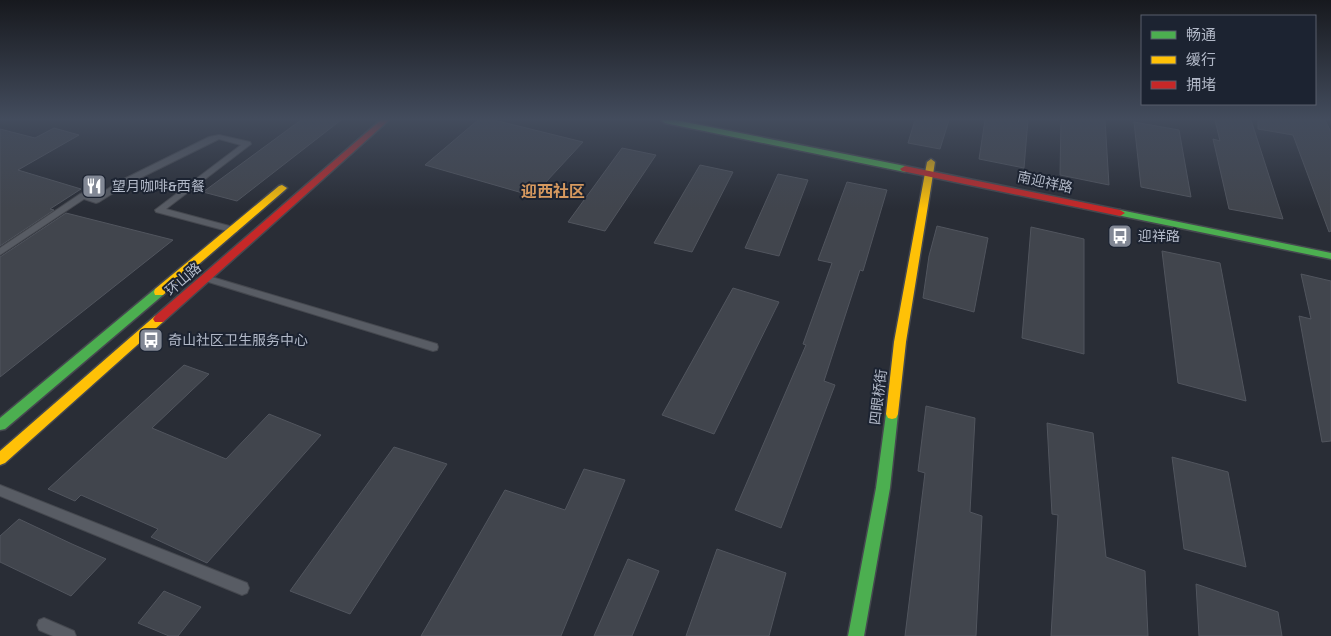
<svg xmlns="http://www.w3.org/2000/svg" width="1331" height="636" viewBox="0 0 1331 636" font-family="Signika,'Noto Sans SC',sans-serif">
<style>
.building{fill:#41454d;stroke:#51555e}
.lines{fill:none;stroke-linecap:round;stroke-linejoin:round}
.lane-casing{stroke:#45484f;stroke-width:2}
.fast-casing{stroke:#45484f;stroke-width:3}
.slow-casing{stroke:#45484f;stroke-width:3}
.jam-casing{stroke:#45484f;stroke-width:3}
.lane{fill:#585c64;fill-rule:evenodd}
.fast{fill:#4caf50;fill-rule:evenodd}
.slow{fill:#ffc107;fill-rule:evenodd}
.jam{fill:#c62828;fill-rule:evenodd}
.labels{text-anchor:middle;stroke-width:4;stroke-linejoin:round;paint-order:stroke}
.street-label{font-size:14px;fill:#b2b9c8;stroke:#1c2331}
.poi-label{font-size:14px;fill:#b2b9c8;stroke:#1c2331;text-anchor:start}
.quarter-label{font-size:16px;font-weight:bold;fill:#d6995f;stroke:#1c2331}
</style>
<rect width="100%" height="100%" fill="#292d36"/>
<g class="building">
<polygon points="301,120 341,120 237,201 203,192"/>
<polygon points="478,120 494,120 583,142 533,196 425,165"/>
<polygon points="915,120 949,120 940,149 908,143"/>
<polygon points="985,120 1028,120 1024,168 979,159"/>
<polygon points="1061,120 1105,120 1109,185 1060,175"/>
<polygon points="1215,120 1251,120 1283,219 1229,209 1213,139 1220,141"/>
<polygon points="1258,120 1325,120 1331,132 1331,231 1329,232 1293,135 1258,129"/>
<polygon points="1134,122 1179,130 1191,197 1141,187"/>
<polygon points="54,128 79,135 18,170 81,189 50,209 54,210 0,246 0,129 35,138"/>
<polygon points="622,148 656,155 605,231 568,222"/>
<polygon points="700,165 733,172 692,252 654,243"/>
<polygon points="778,174 808,180 779,256 745,248"/>
<polygon points="847,182 887,190 863,271 860,270 824,381 835,385 781,528 735,510 806,345 803,344 832,263 818,260"/>
<polygon points="66,213 173,240 0,377 0,257"/>
<polygon points="937,226 988,238 974,312 923,298 929,256"/>
<polygon points="1031,227 1084,239 1084,354 1022,338"/>
<polygon points="1162,251 1220,263 1246,401 1178,383"/>
<polygon points="1301,274 1331,281 1331,441 1322,442 1299,316 1311,319"/>
<polygon points="733,288 779,302 714,434 662,415"/>
<polygon points="184,365 209,374 152,428 226,459 269,414 321,435 207,563 151,537 158,529 81,495 75,501 48,489"/>
<polygon points="926,406 975,418 970,512 982,516 976,636 905,636 925,473 918,471"/>
<polygon points="1047,423 1093,433 1106,557 1145,571 1148,636 1051,636 1058,515 1052,514"/>
<polygon points="394,447 447,464 350,614 290,591"/>
<polygon points="1172,457 1228,472 1246,567 1184,549"/>
<polygon points="584,469 625,480 561,636 421,636 505,490 565,510"/>
<polygon points="19,519 72,544 106,559 71,596 0,562 0,536"/>
<polygon points="717,549 786,573 769,636 686,636"/>
<polygon points="628,559 659,571 632,636 594,636"/>
<polygon points="1196,584 1278,612 1282,636 1199,636"/>
<polygon points="164,591 201,607 178,636 169,636 138,623"/>
</g>
<g class="lines">
<g class="lane-casing">
<g id="lane">
<polygon points="219,135 250,142 251,144 166,209 237,228 238,230 237,232 231,232 156,212 155,210 241,145 219,139 126,185 99,202 96,203 84,199 0,255 0,248 80,194 83,193 95,197 120,181 209,137"/>
<polygon points="205,275 437,344 438,347 437,350 433,351 202,280 200,278"/>
<polygon points="0,485 247,583 249,588 247,593 242,595 0,496"/>
<polygon points="44,618 74,631 76,636 53,636 39,630 37,625 39,620"/>
</g>
</g>
<g class="fast-casing">
<g id="fast">
<polygon points="661,120 675,120 905,166 910,169 905,172 665,123"/>
<polygon points="1120,210 1331,253 1331,259 1117,215 1115,213"/>
<polygon points="159,288 164,292 163,295 5,429 0,430 0,418 155,289"/>
<polygon points="892,409 896,410 898,414 890,488 864,636 848,636 876,488 886,414 888,410"/>
</g>
</g>
<g class="slow-casing">
<g id="slow">
<polygon points="931,159 935,162 906,342 898,414 896,418 892,419 888,418 886,414 894,342 927,162"/>
<polygon points="282,185 287,188 285,190 163,295 155,295 154,292 155,289 279,186"/>
<polygon points="159,315 163,316 165,319 163,322 5,463 0,465 0,451 155,316"/>
</g>
</g>
<g class="jam-casing">
<g id="jam">
<polygon points="381,120 389,120 163,322 155,322 153,319 155,316"/>
<polygon points="905,166 1120,210 1125,213 1120,216 902,171 900,169"/>
</g>
</g>
<use href="#lane" class="lane"/>
<use href="#fast" class="fast"/>
<use href="#slow" class="slow"/>
<use href="#jam" class="jam"/>
</g>
<linearGradient id="sky" x2="0" y2="1"><stop stop-color="#17191e"/><stop offset="0.57" stop-color="#434c5d"/><stop offset="1" stop-color="#434c5d" stop-opacity="0"/></linearGradient>
<rect width="1331" height="209" fill="url(#sky)"/>
<defs>
<g id="restaurant-square" transform="scale(1.25)"><rect x="-9" y="-9" width="18" height="18" rx="4" fill="#828895" stroke="#1c2331"/><path d="M-5-6h1v4h1v-4h1v4h1v-4h1v5L-1.5 .5V6h-2V.5L-5-1ZM5-6V6H3V1.5H1.5Q1.5-4 5-6Z" fill="#fff"/></g>
<g id="bus-square" transform="scale(1.25)"><rect x="-9" y="-9" width="18" height="18" rx="4" fill="#828895" stroke="#1c2331"/><path d="M-5-6H5V4H4V6H2V4H-2V6H-4V4H-5ZM-3.5-4V0h7V-4ZM-3.5 1.2v1.5H-2V1.2ZM2 1.2v1.5H3.5V1.2Z" fill="#fff"/></g>
</defs>
<g fill-rule="evenodd">
<use href="#restaurant-square" x="94" y="186"/>
<use href="#bus-square" x="1120" y="236"/>
<use href="#bus-square" x="151" y="340"/>
</g>
<g class="labels">
<g class="street-label">
<text transform="translate(1045 182) rotate(12)" y="5">南迎祥路</text>
<text transform="translate(183 279) rotate(-41)" y="5">环山路</text>
<text transform="translate(878 397) rotate(-83)" y="5">四眼桥街</text>
</g>
<g class="poi-label">
<text x="112" y="191">望月咖啡&amp;西餐</text>
<text x="1138" y="241">迎祥路</text>
<text x="168" y="345">奇山社区卫生服务中心</text>
</g>
<g class="quarter-label">
<text x="553" y="197">迎西社区</text>
</g>
</g>
<rect x="1141" y="15" width="175" height="90" fill="#1c2331" stroke="#585f6d"/>
<rect x="1151" y="31" width="25" height="8" fill="#4caf50" stroke="#585f6d"/>
<text x="1186" y="40" font-size="15" fill="#b2b9c8">畅通</text>
<rect x="1151" y="56" width="25" height="8" fill="#ffc107" stroke="#585f6d"/>
<text x="1186" y="65" font-size="15" fill="#b2b9c8">缓行</text>
<rect x="1151" y="81" width="25" height="8" fill="#c62828" stroke="#585f6d"/>
<text x="1186" y="90" font-size="15" fill="#b2b9c8">拥堵</text>
</svg>
